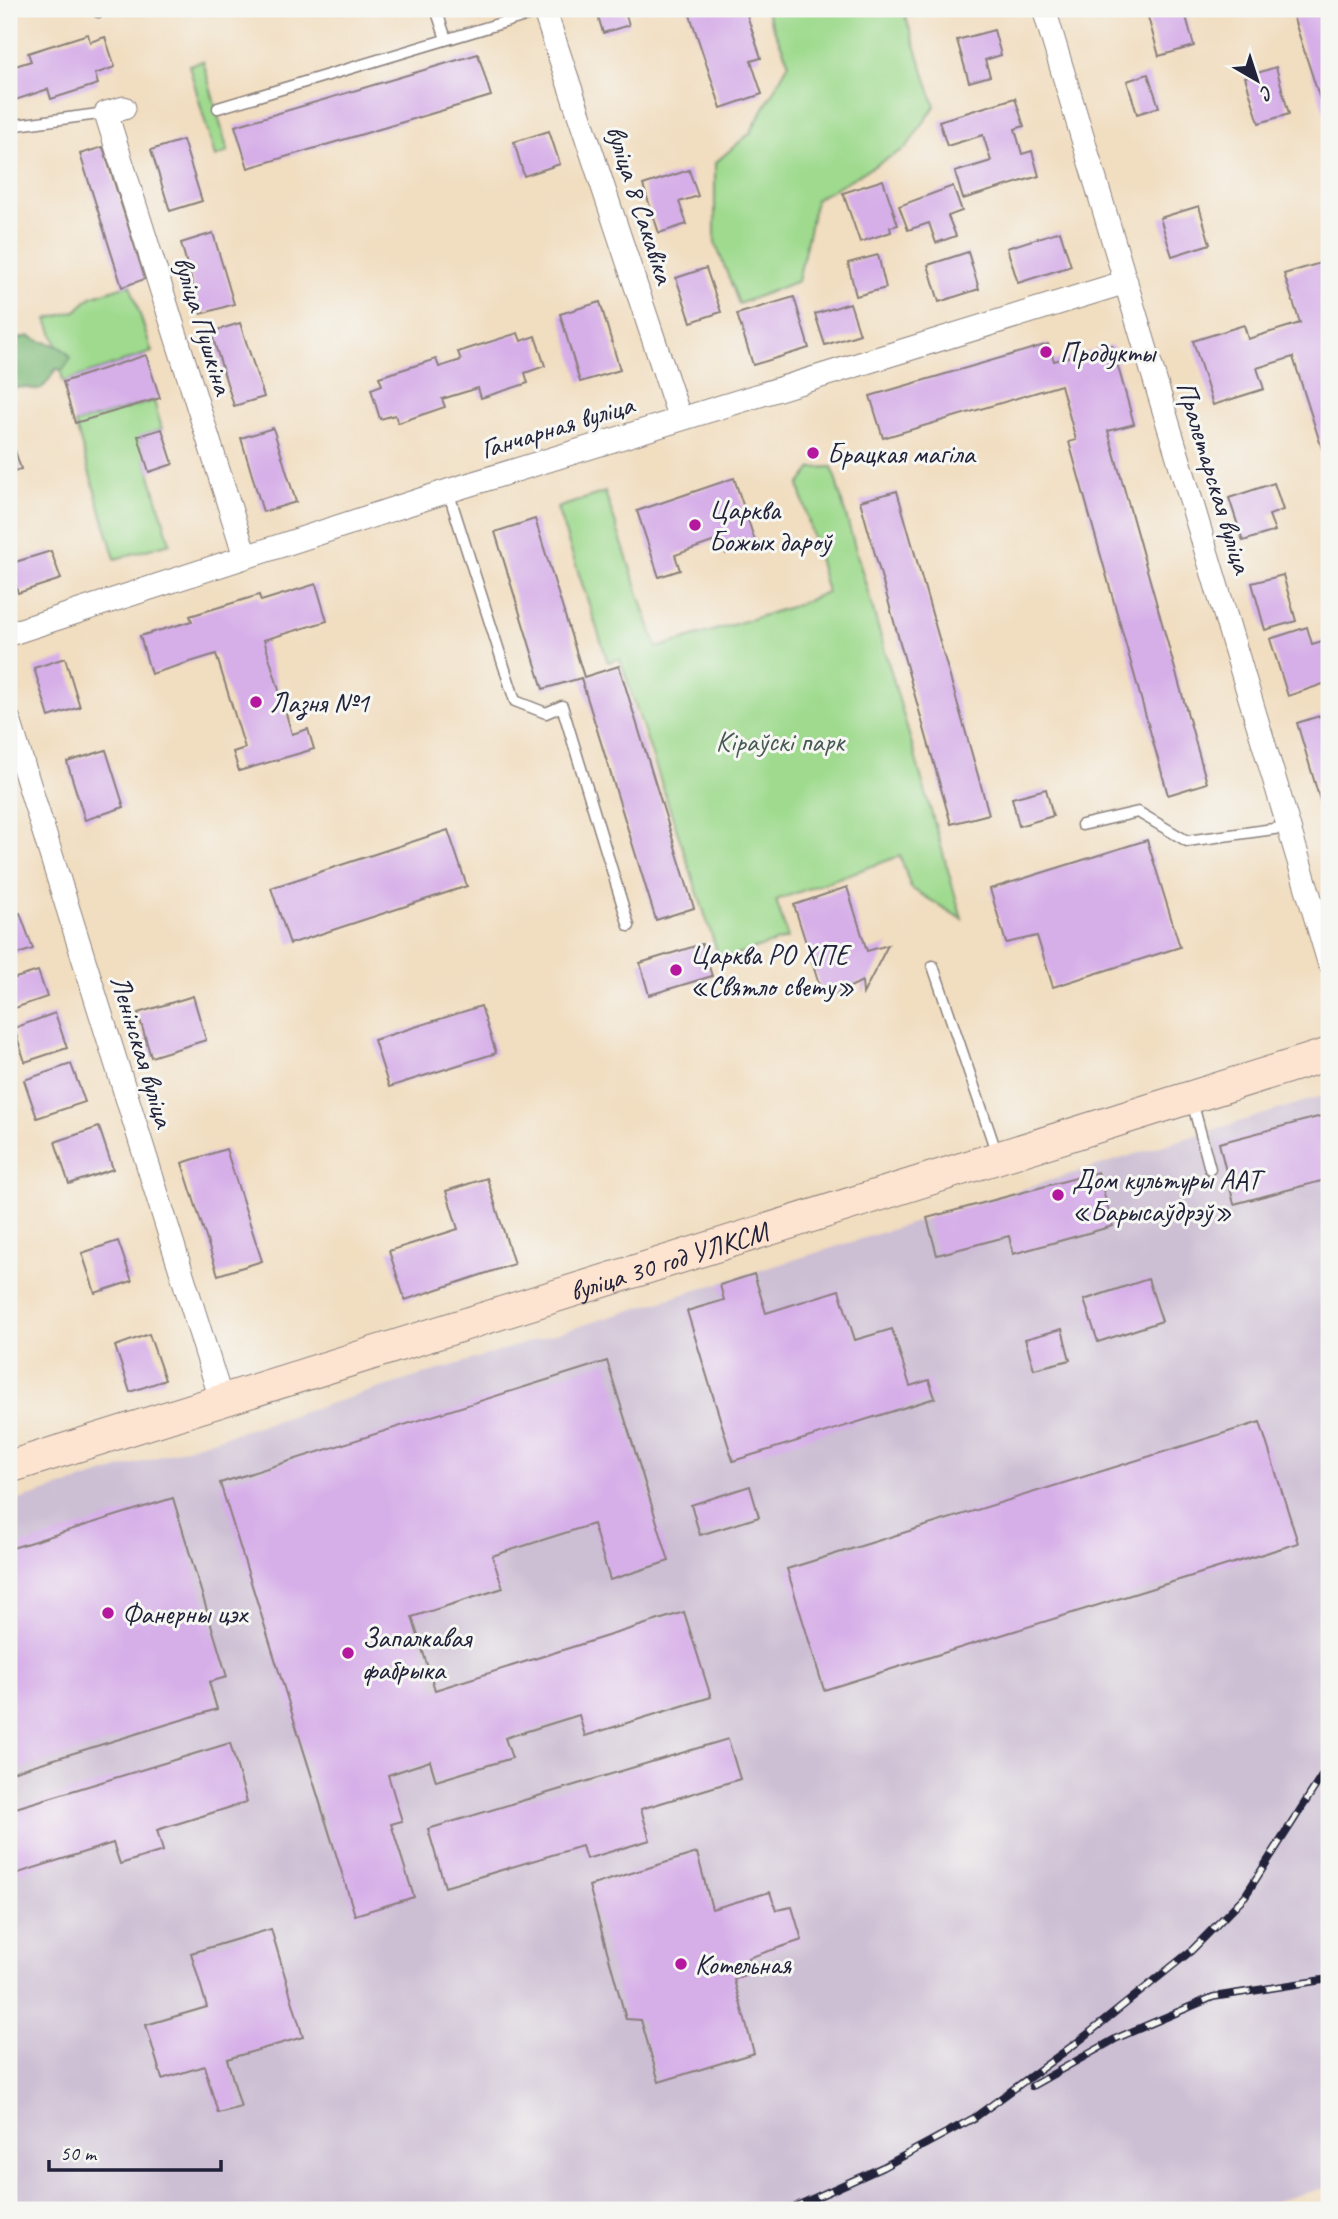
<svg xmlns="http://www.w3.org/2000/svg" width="1338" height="2219" viewBox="0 0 1338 2219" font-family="Caveat,sans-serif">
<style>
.industrial{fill:#ccbed3}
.green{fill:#9fda8e;stroke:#607e64;stroke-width:2}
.forest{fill:#7fba79;stroke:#506e5a;stroke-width:2}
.building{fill:#d6aee8}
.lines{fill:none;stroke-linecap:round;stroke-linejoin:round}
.service-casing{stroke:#8a807d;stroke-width:13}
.minor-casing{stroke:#8a807d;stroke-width:25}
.secondary-casing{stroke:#8a807d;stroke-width:34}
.service{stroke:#fff;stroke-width:10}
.minor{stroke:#fff;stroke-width:23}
.secondary{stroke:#fde4d1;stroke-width:32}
.rail-casing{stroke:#22223b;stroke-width:8}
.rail{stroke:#f6f6f2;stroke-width:5;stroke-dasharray:16;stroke-linecap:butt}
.poi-dot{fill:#b5179e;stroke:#f6f6f2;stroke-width:2.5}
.labels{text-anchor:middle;stroke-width:6;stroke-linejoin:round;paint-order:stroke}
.street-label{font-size:28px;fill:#22223b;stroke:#f6f6f2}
.poi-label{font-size:28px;fill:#22223b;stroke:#f6f6f2;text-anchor:start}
.park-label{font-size:28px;fill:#485954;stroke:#f6f6f2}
</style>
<rect width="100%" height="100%" fill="#f6f6f2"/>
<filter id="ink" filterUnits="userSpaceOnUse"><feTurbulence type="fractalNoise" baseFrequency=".0143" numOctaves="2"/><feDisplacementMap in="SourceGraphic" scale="14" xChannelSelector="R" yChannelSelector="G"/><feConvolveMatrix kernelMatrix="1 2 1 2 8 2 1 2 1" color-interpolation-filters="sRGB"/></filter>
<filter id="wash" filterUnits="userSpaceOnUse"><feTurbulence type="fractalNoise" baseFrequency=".00686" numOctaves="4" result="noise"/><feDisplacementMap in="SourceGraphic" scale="28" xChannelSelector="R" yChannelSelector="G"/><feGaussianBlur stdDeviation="1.57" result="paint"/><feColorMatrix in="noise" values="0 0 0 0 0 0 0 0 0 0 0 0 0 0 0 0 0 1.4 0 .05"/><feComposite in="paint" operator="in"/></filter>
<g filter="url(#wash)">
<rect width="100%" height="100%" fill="#f1ddbf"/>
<polygon class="industrial" points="1329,1094 1329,2187 1241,2210 9,2210 9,1503"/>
<g class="green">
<polygon points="765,9 903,9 935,106 906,148 816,199 798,281 739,304 715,242 715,163 750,133 789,63"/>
<polygon points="203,61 228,152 215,157 189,65"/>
<polygon points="130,284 152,352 63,382 56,343 47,319 76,311 91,297"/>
<polygon points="154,401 162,429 139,437 170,543 115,559 75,423"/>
<polygon points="832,467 962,919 911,888 900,856 776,900 788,938 720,960 620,659 608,662 557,508 605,492 657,648 797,605 827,592 799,485 812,468"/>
</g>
<path class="forest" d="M29 336C48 347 57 339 71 358L63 370 56 369 46 384 39 390 22 387 9 389V343L13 340Z"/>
<g id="blocks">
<g class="building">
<polygon points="596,9 624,9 629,25 603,33"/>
<polygon points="688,9 745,9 761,58 751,61 762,94 721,108"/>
<polygon points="1149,9 1184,9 1194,46 1159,56 1146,10"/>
<polygon points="1303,9 1329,9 1329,127 1292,13"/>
<polygon points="994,30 1001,55 985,60 990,76 969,82 957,40"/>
<polygon points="88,34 90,42 105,37 115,67 95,74 98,84 51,99 48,89 12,101 15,108 9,110 9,68 31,61 28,53"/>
<polygon points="478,54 491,96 248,168 235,126"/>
<polygon points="1276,67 1289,114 1259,123 1245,77"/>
<polygon points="1148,74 1159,107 1137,114 1127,81"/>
<polygon points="1015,98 1024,126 1015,129 1022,154 1032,151 1039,176 963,199 955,172 991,161 983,135 947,146 939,121"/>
<polygon points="549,131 560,164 524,176 514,142"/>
<polygon points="183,140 202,201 170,211 151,150"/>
<polygon points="103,147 145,279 122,287 80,154"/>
<polygon points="689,170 698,196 679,202 687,224 659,233 643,185"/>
<polygon points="883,180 898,225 890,227 891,232 860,242 843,193"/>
<polygon points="953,186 962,211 948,216 956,236 936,243 929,223 908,230 899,206"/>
<polygon points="1199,206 1210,244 1172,256 1160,218"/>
<polygon points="1060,231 1071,266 1018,283 1007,248"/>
<polygon points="213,233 234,304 201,314 181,243"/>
<polygon points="968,252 979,289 939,302 928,265"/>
<polygon points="878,255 886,288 856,296 848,263"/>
<polygon points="1327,261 1329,270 1329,471 1293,357 1257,368 1264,389 1213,405 1193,341 1244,325 1248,339 1300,323 1284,274"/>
<polygon points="706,268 721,312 691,322 676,278"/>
<polygon points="794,297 809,348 753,365 737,314"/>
<polygon points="600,302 620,370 580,382 560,314"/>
<polygon points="850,303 860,334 825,345 815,314"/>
<polygon points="240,323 264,397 234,406 211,332"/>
<polygon points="518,333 521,341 535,336 545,366 525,373 528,383 481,398 478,388 442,399 445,407 398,423 395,415 380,419 371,389 382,385 379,377 436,359 439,367 461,360 458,352"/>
<polygon points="1048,344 1054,361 1112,345 1134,424 1108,431 1207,783 1168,795 1069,442 1076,440 1061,385 883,438 870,396"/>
<polygon points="146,355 160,398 75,423 63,382"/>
<polygon points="273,428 296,502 263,512 241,438"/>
<polygon points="162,429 173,464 149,472 138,436"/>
<polygon points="11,438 21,469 9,473 9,439"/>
<polygon points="734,478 756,544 726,554 721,539 675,555 680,570 659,577 637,511"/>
<polygon points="1274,483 1283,510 1269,515 1275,531 1243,541 1229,498"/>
<polygon points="897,491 989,814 951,824 860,501"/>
<polygon points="535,519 584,677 619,666 694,908 656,920 581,678 543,689 495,532"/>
<polygon points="51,551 61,579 18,593 9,564"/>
<polygon points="1283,575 1296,621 1265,630 1252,583"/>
<polygon points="316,584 327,621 264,640 292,734 308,729 314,749 239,771 233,752 245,748 216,654 151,674 140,636 192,621 190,616 259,595 261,601"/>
<polygon points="1307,627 1312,644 1329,639 1329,682 1288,696 1270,639"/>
<polygon points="65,658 80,707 49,717 34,668"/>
<polygon points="1329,713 1329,805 1322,807 1297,723"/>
<polygon points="106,750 124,807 85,820 67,762"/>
<polygon points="1046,789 1053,816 1019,826 1012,798"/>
<polygon points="448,830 467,886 290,944 271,888"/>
<polygon points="1147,840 1180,947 1053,987 1037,936 1006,943 990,889"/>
<polygon points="847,887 867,951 888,945 863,994 862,981 824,1000 794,905"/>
<polygon points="20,913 33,949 9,957 9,917"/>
<polygon points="702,944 712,976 649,995 640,963"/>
<polygon points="38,971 47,997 12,1009 9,999 9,980"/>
<polygon points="193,996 206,1040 151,1057 138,1013"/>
<polygon points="481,1006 496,1053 389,1087 374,1040"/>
<polygon points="55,1013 67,1048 25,1062 14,1028"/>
<polygon points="71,1064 85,1102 37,1118 24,1080"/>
<polygon points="1329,1114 1329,1179 1234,1204 1219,1143"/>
<polygon points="99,1127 113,1169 69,1184 55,1142"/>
<polygon points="226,1149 262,1261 218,1275 182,1163"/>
<polygon points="1098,1172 1113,1226 1013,1254 1009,1236 937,1255 927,1218"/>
<polygon points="487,1178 514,1264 405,1300 389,1251 458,1229 446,1191"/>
<polygon points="118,1241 132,1281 95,1293 82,1253"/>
<polygon points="754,1274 766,1313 839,1290 855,1340 892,1329 910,1386 929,1380 935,1398 733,1461 687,1311 724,1300 720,1285"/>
<polygon points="1148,1279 1162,1321 1098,1342 1084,1300"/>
<polygon points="1062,1329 1070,1360 1034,1369 1025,1339"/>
<polygon points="149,1334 165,1380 130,1392 115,1346"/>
<polygon points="607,1361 669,1561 610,1580 593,1524 492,1556 503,1588 412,1617 435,1690 684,1612 711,1697 585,1736 579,1715 505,1738 512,1758 436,1781 430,1761 388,1775 402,1821 391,1824 414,1897 355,1915 220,1483"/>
<polygon points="1260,1422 1298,1543 824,1690 787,1569"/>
<polygon points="750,1486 759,1517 700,1535 691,1505"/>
<polygon points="173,1498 227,1677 209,1682 217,1709 9,1773 9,1549"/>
<polygon points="728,1739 740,1779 641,1809 650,1840 586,1859 582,1846 445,1887 428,1829"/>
<polygon points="230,1743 247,1802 157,1830 163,1851 120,1864 113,1843 9,1876 9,1810"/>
<polygon points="697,1853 712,1909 770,1892 776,1910 792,1907 802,1940 748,1958 755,1970 734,1980 754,2053 659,2082 641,2020 626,2019 589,1886"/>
<polygon points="271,1929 303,2037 227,2059 241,2107 218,2113 204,2066 162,2079 146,2025 207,2007 191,1953"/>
</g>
</g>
</g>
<g filter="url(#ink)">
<use href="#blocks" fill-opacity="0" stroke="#8a807d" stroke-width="2"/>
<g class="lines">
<g class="service-casing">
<g id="service">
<polyline points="97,9 98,12"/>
<polyline points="436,9 446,39"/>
<polyline points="218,108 545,10"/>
<polyline points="9,126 106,113"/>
<polyline points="448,491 515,701 546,713 562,706 629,926"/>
<polyline points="1082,825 1138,812 1187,841 1288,827"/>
<polyline points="933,966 997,1154"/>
<polyline points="1192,1101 1210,1169"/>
</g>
</g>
<g class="minor-casing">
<g id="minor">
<polyline points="544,9 680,419"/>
<polyline points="1044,9 1329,962"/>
<polyline points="124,108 106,113 245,556"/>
<polyline points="9,634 448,491 1126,282"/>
<polyline points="9,720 221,1399"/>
</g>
</g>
<g class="secondary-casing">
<g id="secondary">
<path id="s1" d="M9 1467 1329 1054"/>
</g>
</g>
<use href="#service" class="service"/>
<use href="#minor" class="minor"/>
<use href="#secondary" class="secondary"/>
<g class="rail-casing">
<g id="rail">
<polyline points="1032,2086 1117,2038 1213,1997 1329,1979"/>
<polyline points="788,2210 883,2167 974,2118 1079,2041 1191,1951 1245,1896 1329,1765"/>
</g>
</g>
<use href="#rail" class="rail"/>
</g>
</g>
<g class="poi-dot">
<circle cx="1046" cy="352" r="7"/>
<circle cx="813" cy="453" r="7"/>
<circle cx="695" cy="525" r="7"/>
<circle cx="256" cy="702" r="7"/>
<circle cx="676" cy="970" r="7"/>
<circle cx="1058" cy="1195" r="7"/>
<circle cx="108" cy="1613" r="7"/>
<circle cx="348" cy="1653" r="7"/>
<circle cx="681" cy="1964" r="7"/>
</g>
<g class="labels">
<g class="street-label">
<text transform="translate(641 204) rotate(72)" y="10">вуліца 8 Сакавіка</text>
<text transform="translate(204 325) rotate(73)" y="10">вуліца Пушкіна</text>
<text transform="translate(557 426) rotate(-17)" y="10">Ганчарная вуліца</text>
<text transform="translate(1215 477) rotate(73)" y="10">Пралетарская вуліца</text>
<text transform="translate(143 1051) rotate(73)" y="10">Ленінская вуліца</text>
<text dy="10" stroke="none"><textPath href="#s1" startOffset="691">вуліца 30 год УЛКСМ</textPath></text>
</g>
<g class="poi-label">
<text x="1060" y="362">Продукты</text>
<text x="827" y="463">Брацкая магіла</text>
<text x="709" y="519">Царква<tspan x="709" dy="32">Божых дароў</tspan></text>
<text x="270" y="712">Лазня №1</text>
<text x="690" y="964">Царква РО ХПЕ<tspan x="690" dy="32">«Святло свету»</tspan></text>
<text x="1072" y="1189">Дом культуры ААТ<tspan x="1072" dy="32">«Барысаўдрэў»</tspan></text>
<text x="122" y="1623">Фанерны цэх</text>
<text x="362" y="1647">Запалкавая<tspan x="362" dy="32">фабрыка</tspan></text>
<text x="695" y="1974">Котельная</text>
</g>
<g class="park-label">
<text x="780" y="751">Кіраўскі парк</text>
</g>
</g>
<rect width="1338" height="2219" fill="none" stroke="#f6f6f2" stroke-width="35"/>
<g transform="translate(1257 80) rotate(141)" stroke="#f6f6f2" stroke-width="5" paint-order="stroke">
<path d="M0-5L12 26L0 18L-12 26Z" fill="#22223b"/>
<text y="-10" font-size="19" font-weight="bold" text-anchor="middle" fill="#22223b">С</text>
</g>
<path d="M49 2160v10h172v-10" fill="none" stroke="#22223b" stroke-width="3.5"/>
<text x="60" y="2160" font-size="21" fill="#22223b" stroke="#f6f6f2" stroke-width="5" paint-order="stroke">50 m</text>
</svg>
